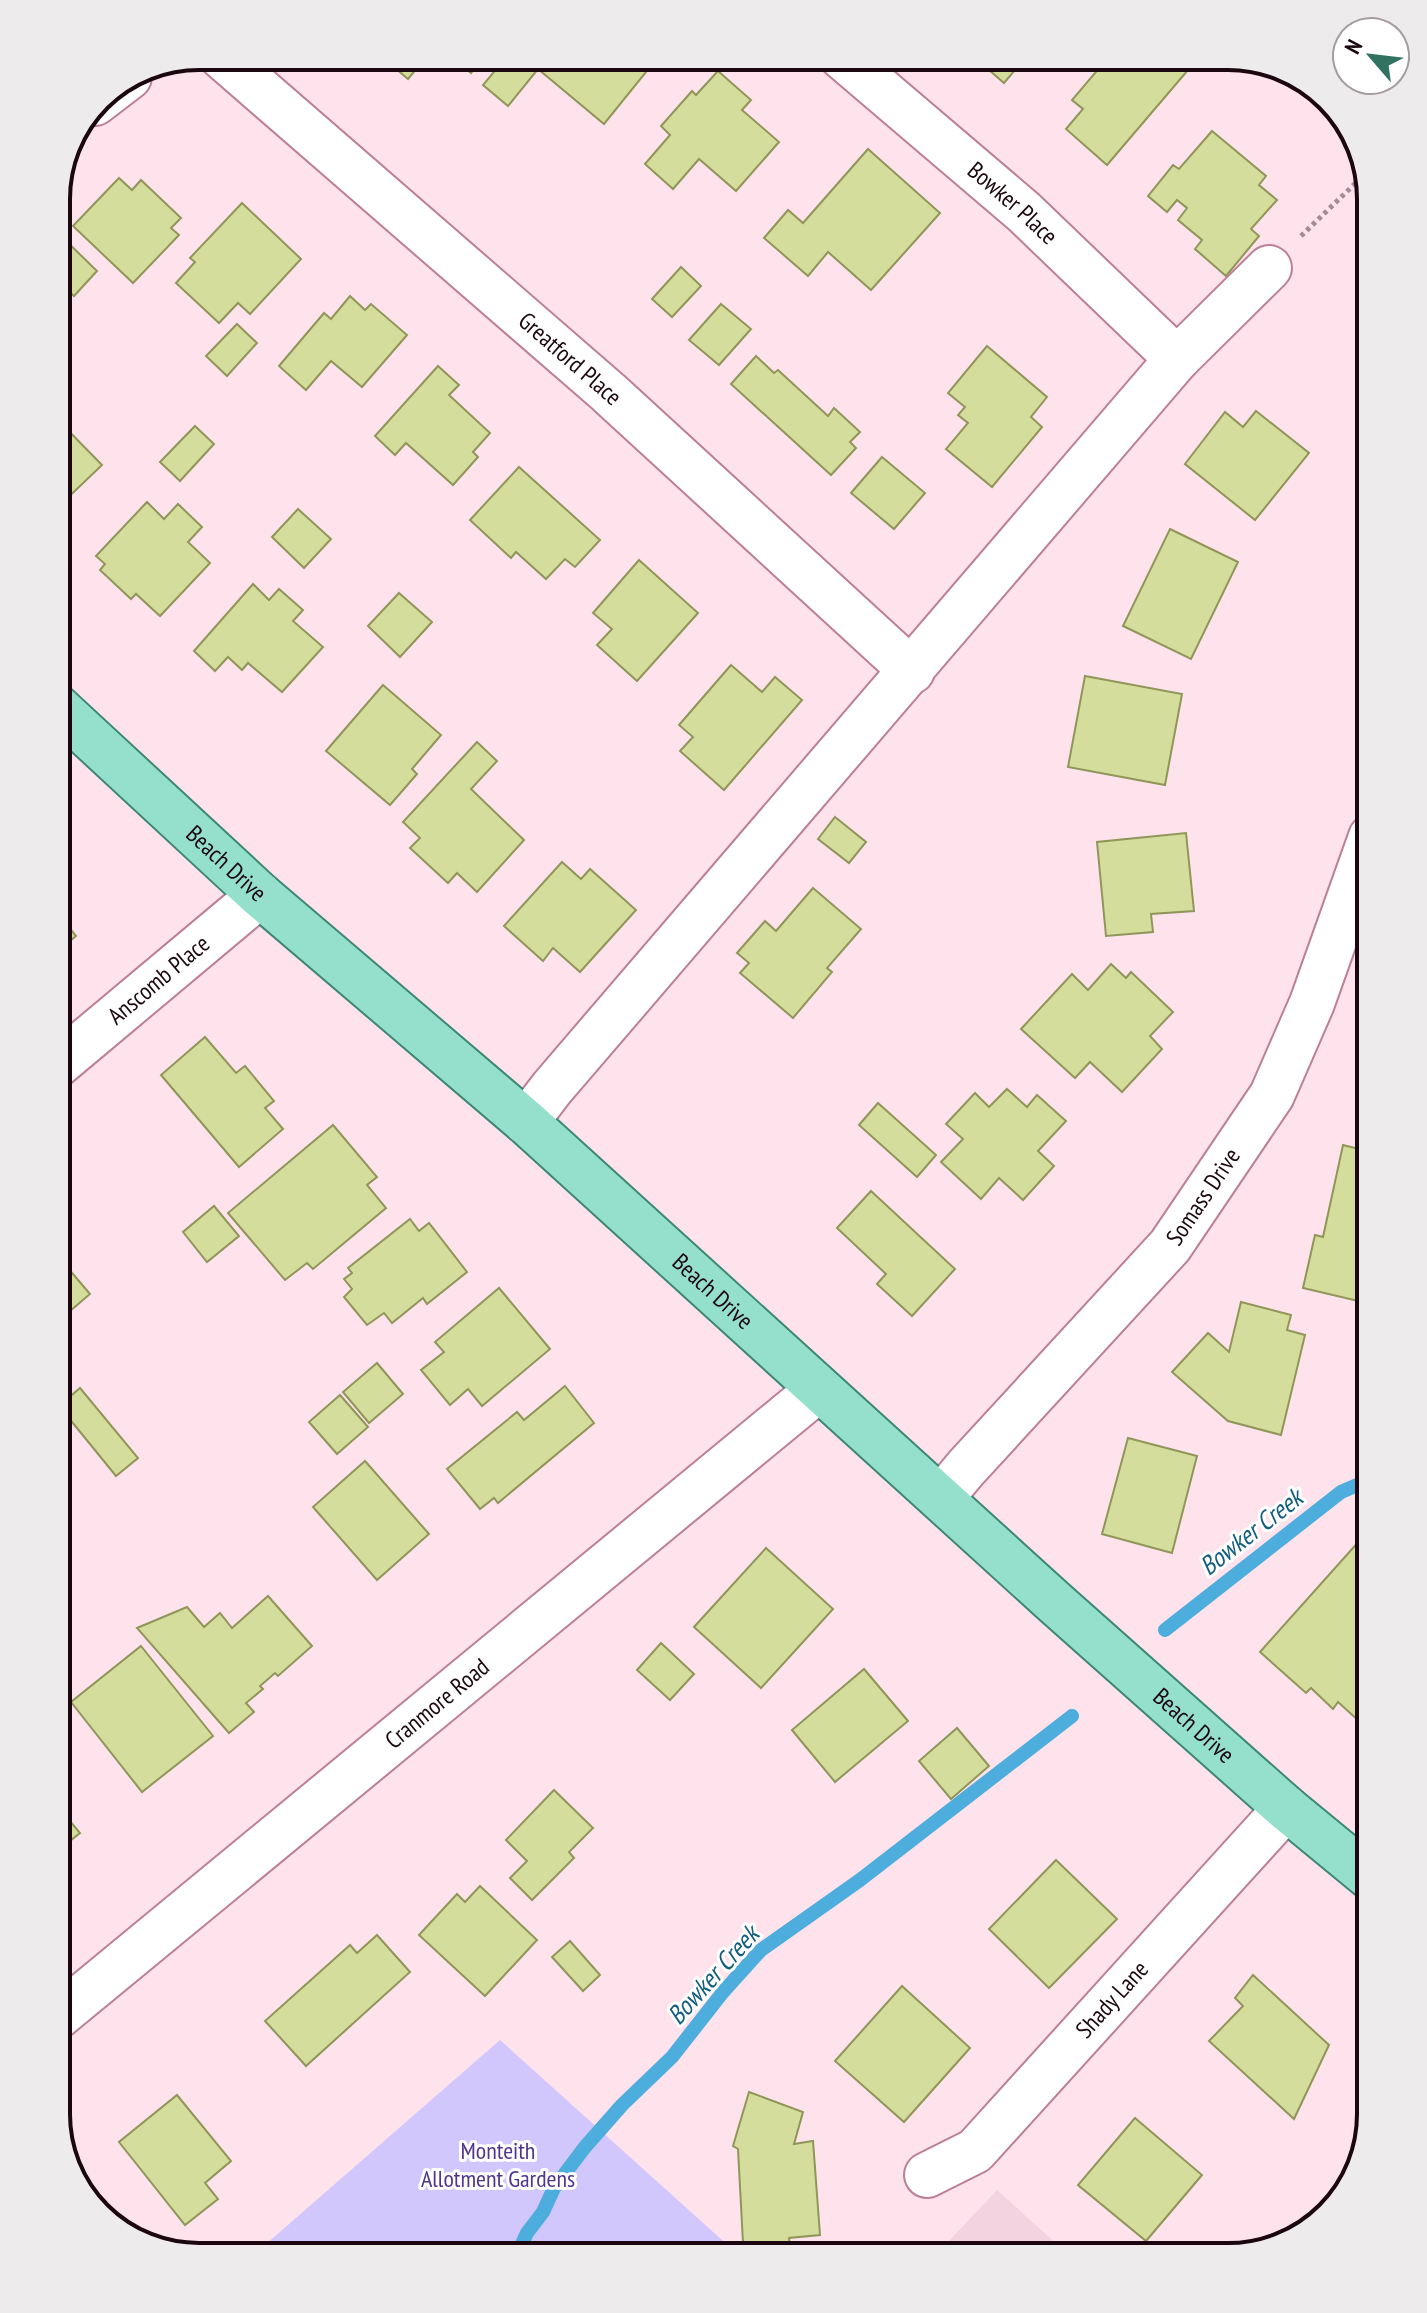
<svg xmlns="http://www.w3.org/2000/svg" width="1427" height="2313" viewBox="0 0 1427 2313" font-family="'PT Sans Narrow',sans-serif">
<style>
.built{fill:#f2d3df}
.green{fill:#d2c7fd}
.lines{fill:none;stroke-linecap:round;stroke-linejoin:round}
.stream{stroke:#4daddd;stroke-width:14}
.building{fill:#d5dd9d;stroke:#909659;stroke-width:2}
.minor-casing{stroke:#bd7f98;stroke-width:48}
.major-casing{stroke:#3d8775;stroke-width:48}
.path{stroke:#a48b95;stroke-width:5;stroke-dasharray:4 4;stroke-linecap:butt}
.minor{stroke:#fff;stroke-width:44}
.major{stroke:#95e0cd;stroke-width:44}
.labels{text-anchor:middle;stroke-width:6;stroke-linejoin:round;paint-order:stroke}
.street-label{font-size:24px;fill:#1c0710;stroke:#fff}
.park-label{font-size:24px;fill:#50348f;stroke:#fff}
.water-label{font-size:26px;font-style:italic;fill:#135d7e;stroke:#fff}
.rim{fill:none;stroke:#1c0710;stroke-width:4}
</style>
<rect width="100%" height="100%" fill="#fee2ec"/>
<polygon class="built" points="997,2190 1071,2257 934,2257"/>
<polygon class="green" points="500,2040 732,2249 723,2257 251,2257"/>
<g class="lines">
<g class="stream">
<polyline points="1165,1630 1341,1492 1371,1479"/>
<polyline points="516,2257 527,2233 543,2212 554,2188 585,2147 622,2105 672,2057 723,1992 761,1950 860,1880 1072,1716"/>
</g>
</g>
<g class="building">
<polygon points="381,56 427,56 408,79"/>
<polygon points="451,56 485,56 471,73"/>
<polygon points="507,56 649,56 655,61 604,124 538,69 508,106 483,85"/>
<polygon points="973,56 1027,56 1004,83"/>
<polygon points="1103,56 1200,56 1107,165 1066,129 1083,109 1072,100 1107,59"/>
<polygon points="718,71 751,100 742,110 779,142 736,191 699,159 673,189 645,164 670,135 661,126 692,91 696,95"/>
<polygon points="1212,131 1266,176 1259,185 1277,200 1251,229 1259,236 1226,276 1195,249 1202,240 1178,220 1187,208 1177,200 1167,212 1148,196 1173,165 1179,169"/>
<polygon points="868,149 940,213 871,290 828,252 808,276 764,238 788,210 803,223"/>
<polygon points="119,178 132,190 141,180 181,218 171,228 179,235 133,283 73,226"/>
<polygon points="242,203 301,259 250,314 238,303 219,323 176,283 195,262 190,258"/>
<polygon points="59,234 97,271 74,296 56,280 56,237"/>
<polygon points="681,267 701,286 672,317 652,299"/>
<polygon points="350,296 365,310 371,304 407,335 362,387 331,361 306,390 279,366 324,313 331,319"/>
<polygon points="721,304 751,329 719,365 689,340"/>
<polygon points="237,324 257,343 227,376 206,356"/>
<polygon points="987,346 1047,397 1031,417 1042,427 992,487 946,449 968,423 958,415 965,407 948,393"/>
<polygon points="756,356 774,373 778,370 828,416 834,408 860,432 850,442 856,448 831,475 731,384"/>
<polygon points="438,366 459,385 449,395 490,433 473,452 478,457 453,485 406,443 395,455 375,436"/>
<polygon points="1256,411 1309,453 1255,520 1185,464 1225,412 1243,427"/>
<polygon points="56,418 102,465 56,509"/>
<polygon points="195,426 214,444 180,481 160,462"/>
<polygon points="882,457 925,493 894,529 851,493"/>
<polygon points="519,467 600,540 575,567 565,559 546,579 516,552 511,558 470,520"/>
<polygon points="147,502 164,519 178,504 202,527 188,542 210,563 160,616 136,594 131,599 100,570 105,564 96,556"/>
<polygon points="298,509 331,539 304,568 272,537"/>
<polygon points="1170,529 1238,562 1191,659 1123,626"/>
<polygon points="639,560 698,613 637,681 597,645 612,629 593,613"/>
<polygon points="253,584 269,600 279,589 303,610 293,621 323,647 282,692 248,663 242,670 228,657 215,671 194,651"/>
<polygon points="399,593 432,622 400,657 368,626"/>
<polygon points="731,665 762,692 775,677 802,700 724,790 680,751 693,737 679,725"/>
<polygon points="1085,676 1182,694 1165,785 1068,767"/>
<polygon points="383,685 441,735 412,769 417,774 390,805 326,751"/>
<polygon points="477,742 497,761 471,789 524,840 477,892 457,873 448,883 410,848 420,838 403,822"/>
<polygon points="835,817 866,842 849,863 818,839"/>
<polygon points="1186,833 1194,911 1151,914 1153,932 1106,936 1097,842"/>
<polygon points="562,862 581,879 590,869 636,910 580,972 553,948 543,961 504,926"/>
<polygon points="813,888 861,929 827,968 832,972 793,1018 740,973 749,963 737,953 765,921 776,931"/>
<polygon points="56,900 63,908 57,913 76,936 56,953"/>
<polygon points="1111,964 1126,978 1131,972 1173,1012 1150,1036 1162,1049 1122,1092 1090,1062 1075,1078 1021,1029 1072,974 1088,990"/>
<polygon points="205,1037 236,1073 245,1066 274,1101 265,1108 283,1129 239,1167 161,1075"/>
<polygon points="1007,1089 1027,1107 1037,1095 1066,1121 1038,1151 1054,1166 1023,1200 999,1178 981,1199 941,1162 963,1139 946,1124 975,1093 989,1107"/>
<polygon points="878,1103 936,1155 917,1177 859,1125"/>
<polygon points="333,1125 377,1177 367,1185 386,1208 313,1269 307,1263 285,1280 228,1213"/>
<polygon points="1343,1145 1371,1152 1371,1304 1303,1288 1315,1235 1323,1237"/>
<polygon points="871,1191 955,1269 912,1316 877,1284 886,1274 837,1228"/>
<polygon points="214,1206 239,1236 207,1262 183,1232"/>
<polygon points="410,1219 419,1231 429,1223 467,1272 427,1304 423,1298 392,1323 384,1313 367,1325 344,1297 352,1289 344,1279 352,1273 348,1268"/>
<polygon points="56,1254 90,1294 56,1323"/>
<polygon points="499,1288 550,1349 482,1406 468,1389 450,1405 421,1370 444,1352 435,1342"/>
<polygon points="1241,1302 1291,1315 1287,1330 1305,1335 1281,1435 1228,1421 1172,1372 1208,1333 1229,1352"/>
<polygon points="377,1363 403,1394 369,1423 343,1392"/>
<polygon points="565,1386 594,1423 498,1503 494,1498 480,1509 447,1469 517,1412 524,1420"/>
<polygon points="80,1388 138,1458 116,1476 59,1406"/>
<polygon points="340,1395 368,1427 337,1454 309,1422"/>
<polygon points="1128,1438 1197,1456 1172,1553 1102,1534"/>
<polygon points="365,1461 429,1534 377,1580 313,1507"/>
<polygon points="1361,1539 1371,1548 1371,1732 1338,1702 1333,1709 1311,1688 1306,1693 1260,1652"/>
<polygon points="766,1548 833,1609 761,1688 694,1627"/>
<polygon points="268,1596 312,1646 278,1676 275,1673 260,1686 263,1689 246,1703 254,1712 229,1733 137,1628 187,1607 204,1627 220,1613 232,1628"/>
<polygon points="661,1643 694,1674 670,1700 637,1670"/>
<polygon points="141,1646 213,1736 142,1792 71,1702"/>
<polygon points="864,1669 908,1721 835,1782 792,1730"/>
<polygon points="957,1728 989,1766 951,1799 919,1761"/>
<polygon points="554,1790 593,1828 569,1852 574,1858 532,1900 510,1878 527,1861 506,1840"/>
<polygon points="56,1804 80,1833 56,1852"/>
<polygon points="1056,1860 1117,1919 1049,1988 989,1929"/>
<polygon points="480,1886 537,1940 485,1996 419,1935 457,1894 465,1902"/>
<polygon points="377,1935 410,1972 306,2066 265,2021 350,1945 357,1953"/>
<polygon points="570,1941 600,1975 583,1991 552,1957"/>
<polygon points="1253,1975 1329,2045 1294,2119 1209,2041 1243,2006 1235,1998"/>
<polygon points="902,1986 970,2048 904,2122 835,2061"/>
<polygon points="749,2092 803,2112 794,2144 813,2141 820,2235 789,2238 791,2254 761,2257 760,2242 743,2243 738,2149 733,2146"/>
<polygon points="177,2095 231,2161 205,2183 218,2199 185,2225 119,2142"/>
<polygon points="1135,2118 1202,2175 1146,2241 1078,2185"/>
</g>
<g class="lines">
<g class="minor-casing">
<g id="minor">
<path id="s1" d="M221 56 608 392 912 671"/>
<path id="s2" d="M841 56 1024 212 1177 359"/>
<polyline points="95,103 129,77"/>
<path id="s3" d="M56 1066 260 895"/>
<polyline points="526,1122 552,1088 1177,359 1269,268"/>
<path id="s4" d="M941 1498 966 1468 1170 1246 1272 1095 1312 1003 1371 837"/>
<path id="s5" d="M56 2018 819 1389"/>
<path id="s6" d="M927 2175 975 2151 1286 1808"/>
</g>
</g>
<g class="major-casing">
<g id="major">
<path id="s7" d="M56 706 260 895 526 1122 1053 1601 1286 1808 1371 1878"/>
</g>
</g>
<polyline class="path" points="1301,236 1365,174"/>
<use href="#minor" class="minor"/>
<use href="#major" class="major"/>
</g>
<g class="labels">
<g class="street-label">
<text dy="8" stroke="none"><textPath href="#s2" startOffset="226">Bowker Place</textPath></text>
<text dy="8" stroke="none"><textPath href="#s1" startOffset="462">Greatford Place</textPath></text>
<text dy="8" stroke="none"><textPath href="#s7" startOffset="232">Beach Drive</textPath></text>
<text dy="8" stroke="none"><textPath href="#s3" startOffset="134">Anscomb Place</textPath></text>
<text dy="8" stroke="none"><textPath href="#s4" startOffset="400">Somass Drive</textPath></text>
<text dy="8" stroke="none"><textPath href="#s7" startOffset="880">Beach Drive</textPath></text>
<text dy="8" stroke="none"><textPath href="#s5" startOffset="494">Cranmore Road</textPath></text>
<text dy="8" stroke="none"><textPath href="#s7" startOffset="1528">Beach Drive</textPath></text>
<text dy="8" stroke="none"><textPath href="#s6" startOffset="258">Shady Lane</textPath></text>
</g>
<g class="park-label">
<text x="498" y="2159">Monteith<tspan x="498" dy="28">Allotment Gardens</tspan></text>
</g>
<g class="water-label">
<text transform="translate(1251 1532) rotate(-38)" y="9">Bowker Creek</text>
<text transform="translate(713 1975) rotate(-48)" y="9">Bowker Creek</text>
</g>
</g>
<path d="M0 0H1427V2313H0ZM199 70H1228A129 129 0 0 1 1357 199V2114A129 129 0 0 1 1228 2243H199A129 129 0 0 1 70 2114V199A129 129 0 0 1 199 70Z" fill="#edebec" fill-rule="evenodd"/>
<path class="rim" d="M199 70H1228A129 129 0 0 1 1357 199V2114A129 129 0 0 1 1228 2243H199A129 129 0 0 1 70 2114V199A129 129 0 0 1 199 70Z"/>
<g transform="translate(1371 56) rotate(298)"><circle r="38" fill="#ffffff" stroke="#a49c9f" stroke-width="2"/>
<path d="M0-6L14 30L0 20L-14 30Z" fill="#317261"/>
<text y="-12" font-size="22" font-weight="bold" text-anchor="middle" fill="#1c0710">N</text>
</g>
</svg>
